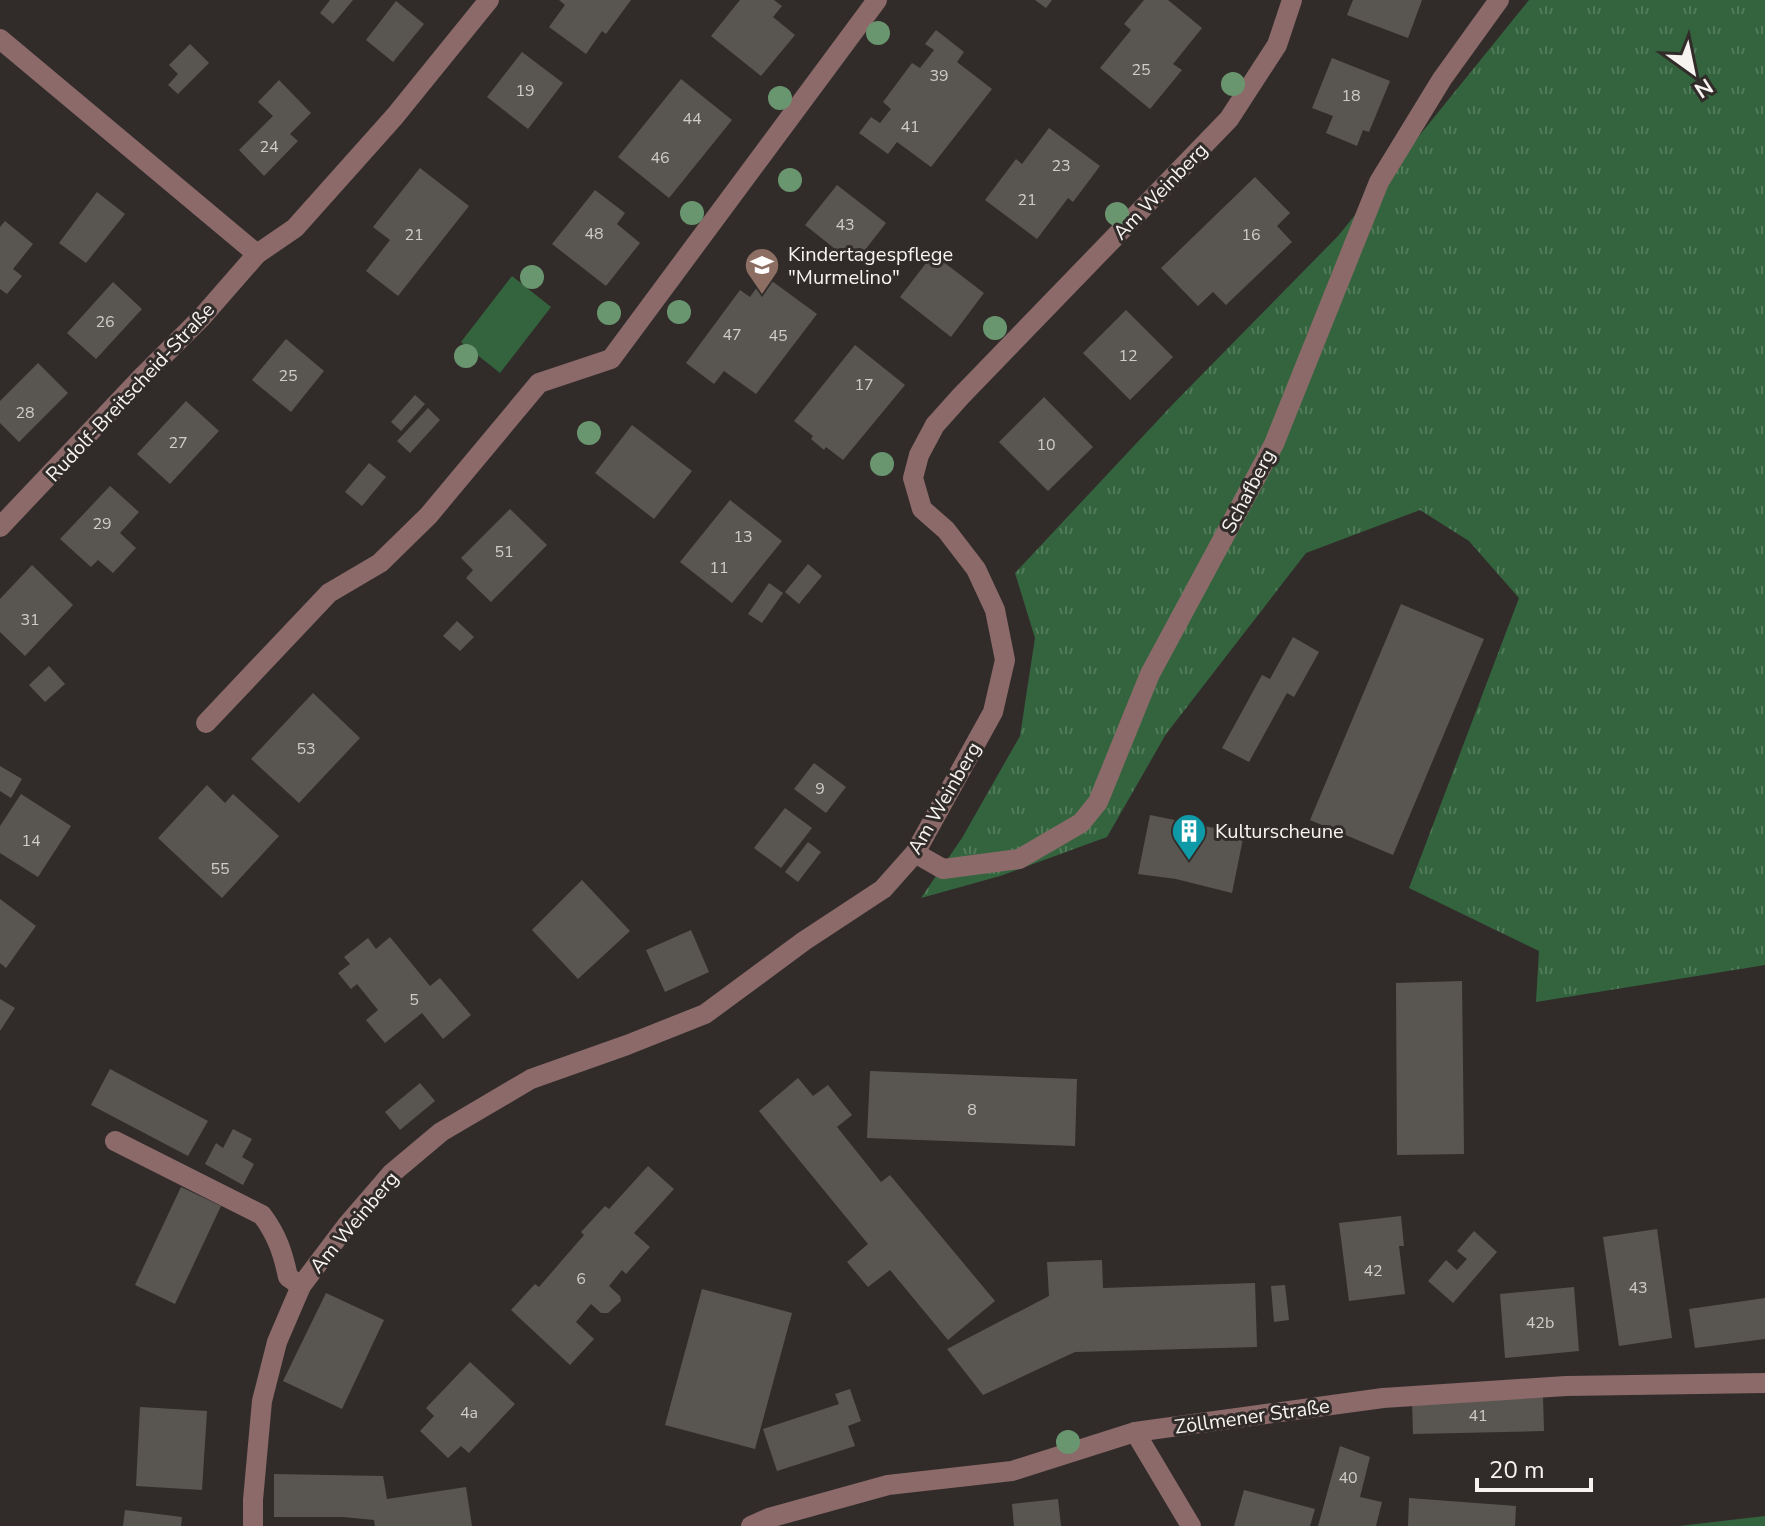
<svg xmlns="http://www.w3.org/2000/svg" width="1765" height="1526" viewBox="0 0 1765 1526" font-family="'Nunito Sans',sans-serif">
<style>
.grass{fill:url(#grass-tufts)}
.park{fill:#34643e}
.building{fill:#595652}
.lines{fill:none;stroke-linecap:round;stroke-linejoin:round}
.minor{stroke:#8b6a69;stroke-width:20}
.tree{fill:#6a966f}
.labels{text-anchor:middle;stroke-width:6;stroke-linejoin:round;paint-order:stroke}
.number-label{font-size:16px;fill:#cfccc9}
.street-label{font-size:20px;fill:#f6f3f1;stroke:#312c2a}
.poi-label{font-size:20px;fill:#f6f3f1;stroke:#312c2a;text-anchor:start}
</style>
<defs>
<pattern id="grass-tufts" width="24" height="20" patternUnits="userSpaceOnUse" patternTransform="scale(2)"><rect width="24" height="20" fill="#34643e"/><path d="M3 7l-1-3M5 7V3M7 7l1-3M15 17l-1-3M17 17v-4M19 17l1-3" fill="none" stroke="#527b5a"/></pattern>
</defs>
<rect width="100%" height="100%" fill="#312c2a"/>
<g class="grass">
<polygon points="1529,0 1765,0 1765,965 1536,1002 1539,951 1409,888 1519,598 1469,541 1420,510 1306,553 1166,734 1107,837 1000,876 921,898 962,838 1020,736 1035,638 1015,573 1175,402 1338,236"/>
<polygon points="1765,1516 1765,1526 1679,1526"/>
</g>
<polygon class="park" points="512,276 551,307 500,373 461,342"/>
<g class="building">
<polygon points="330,0 353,0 333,24 320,13"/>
<polygon points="559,0 631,0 606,34 602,31 586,54 549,27 565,5"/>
<polygon points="740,0 774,0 782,6 773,17 795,35 761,76 711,36"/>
<polygon points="1035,0 1052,0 1046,8"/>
<polygon points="1144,0 1168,0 1202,28 1173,64 1182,70 1150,109 1100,68 1131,30 1124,24"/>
<polygon points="1353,0 1422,0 1408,38 1347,15"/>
<polygon points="396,1 424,24 393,62 366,40"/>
<polygon points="936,30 964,52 957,62 992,89 931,167 897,142 888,154 859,133 871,117 880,123 891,109 883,102 912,63 920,68 934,50 925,44"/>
<polygon points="190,44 209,63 178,94 168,85 178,74 169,65"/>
<polygon points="522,52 563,83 528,129 487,97"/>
<polygon points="1332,58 1390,81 1369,132 1363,130 1357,146 1326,133 1333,116 1312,108"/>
<polygon points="681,79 732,120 669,198 618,157"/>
<polygon points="279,80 311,113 290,134 298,141 264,176 239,150 273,116 258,102"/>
<polygon points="1049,128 1100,166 1073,202 1068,198 1037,239 985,200 1016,159 1022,164"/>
<polygon points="420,168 469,206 398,296 366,271 390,240 373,227"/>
<polygon points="1255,177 1290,213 1277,226 1292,242 1226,305 1213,292 1198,306 1161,268"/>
<polygon points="837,185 886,223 854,264 805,225"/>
<polygon points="595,190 625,213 617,224 640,243 606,286 552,244"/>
<polygon points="97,192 125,214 86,263 59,243"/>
<polygon points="5,221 33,244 13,269 22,276 7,294 0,289 0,227"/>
<polygon points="933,254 984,293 951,337 900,297"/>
<polygon points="765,276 817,314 756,394 724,371 714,384 686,363 740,290 750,297"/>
<polygon points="113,282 142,309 96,359 67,333"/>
<polygon points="1126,310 1173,357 1130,400 1083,353"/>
<polygon points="286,339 324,371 291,412 252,380"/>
<polygon points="855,345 905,385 843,460 826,447 824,450 811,439 813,436 794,421"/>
<polygon points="38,363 68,393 19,442 0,423 0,401"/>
<polygon points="415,395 425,404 401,431 391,422"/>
<polygon points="1044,397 1093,447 1048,491 999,442"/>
<polygon points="186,401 219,431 170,484 137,454"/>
<polygon points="428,408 440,420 410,453 397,441"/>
<polygon points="632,425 692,471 654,519 595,473"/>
<polygon points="369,463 386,477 362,506 345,492"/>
<polygon points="110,486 139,512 120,533 136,548 113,573 98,560 91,567 60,539"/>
<polygon points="730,500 782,541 732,603 680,562"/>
<polygon points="510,509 547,545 491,602 466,578 473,570 461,558"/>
<polygon points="808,564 822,576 799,604 785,592"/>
<polygon points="32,565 73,605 25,656 0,632 0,599"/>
<polygon points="769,583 783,593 762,623 748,614"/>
<polygon points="1401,604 1484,639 1393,855 1310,820"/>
<polygon points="457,621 474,637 460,651 443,636"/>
<polygon points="1293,637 1319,652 1294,697 1287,693 1249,762 1222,748 1262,675 1270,679"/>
<polygon points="49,666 65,684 45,702 29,685"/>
<polygon points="313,693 360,738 299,803 251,759"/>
<polygon points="814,763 846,787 826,813 794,789"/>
<polygon points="0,766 22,779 11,798 0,791"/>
<polygon points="207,785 225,803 233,794 279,836 222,898 158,838"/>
<polygon points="21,794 71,826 38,877 0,853 0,826"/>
<polygon points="785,808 812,828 781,868 754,848"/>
<polygon points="1150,815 1244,834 1232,893 1176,879 1138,874"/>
<polygon points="808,842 821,852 798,882 785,872"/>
<polygon points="582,880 630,931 578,979 532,930"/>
<polygon points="0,899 36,926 6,968 0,963"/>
<polygon points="691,930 709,972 665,992 646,950"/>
<polygon points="390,937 430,986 440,978 471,1015 443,1039 422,1013 385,1043 366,1020 378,1010 357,984 351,989 338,973 350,964 344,957 368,938 376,949"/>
<polygon points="1462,981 1464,1154 1397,1155 1396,983"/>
<polygon points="0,999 15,1008 0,1031"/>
<polygon points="110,1069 208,1121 188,1156 91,1105"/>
<polygon points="870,1071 1077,1079 1075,1146 867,1138"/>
<polygon points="798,1078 813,1096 828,1085 852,1115 837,1127 881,1182 890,1175 995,1301 948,1340 890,1270 868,1287 847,1262 868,1244 759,1111"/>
<polygon points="420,1083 435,1101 400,1130 385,1112"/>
<polygon points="233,1129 252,1139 242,1157 254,1164 243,1185 205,1164 216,1143 223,1148"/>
<polygon points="648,1166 674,1189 634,1233 650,1247 626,1274 622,1270 609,1286 620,1296 621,1301 608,1313 601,1313 591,1304 576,1322 594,1339 570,1365 511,1310 535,1284 539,1287 584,1235 581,1232 605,1206 609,1209"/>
<polygon points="181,1187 221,1206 175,1304 135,1285"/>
<polygon points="1401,1216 1404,1246 1399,1246 1405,1294 1349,1301 1339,1223"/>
<polygon points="1657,1229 1672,1338 1619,1346 1603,1237"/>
<polygon points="1474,1231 1497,1252 1453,1303 1428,1281 1446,1260 1457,1270 1467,1259 1457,1251"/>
<polygon points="1102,1260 1103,1288 1255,1283 1257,1347 1075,1352 983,1395 947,1349 1049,1296 1047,1262"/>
<polygon points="1285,1285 1289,1320 1274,1322 1271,1286"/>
<polygon points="1574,1287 1579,1351 1505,1358 1500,1294"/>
<polygon points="702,1289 792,1313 755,1449 665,1425"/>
<polygon points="326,1293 384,1320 342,1409 283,1381"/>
<polygon points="1765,1298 1765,1339 1695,1348 1689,1309"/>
<polygon points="470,1362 515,1404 469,1453 461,1446 448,1458 420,1431 434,1416 426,1408"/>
<polygon points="850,1389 861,1421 848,1426 855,1446 777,1471 763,1429 839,1404 835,1394"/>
<polygon points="1543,1397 1544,1431 1413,1434 1412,1399"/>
<polygon points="140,1407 207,1411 202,1490 136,1486"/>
<polygon points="1340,1446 1370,1457 1360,1497 1382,1502 1376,1526 1318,1526"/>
<polygon points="274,1474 383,1476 387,1499 466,1487 472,1526 375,1526 374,1520 343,1517 274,1517"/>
<polygon points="1244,1490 1315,1509 1310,1526 1234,1526"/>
<polygon points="1409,1498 1516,1506 1515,1526 1408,1526"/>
<polygon points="1058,1499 1061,1526 1014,1526 1012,1504"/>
<polygon points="125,1510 182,1517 181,1526 123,1526"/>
</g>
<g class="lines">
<g class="minor">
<polyline points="0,39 257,254"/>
<polyline points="0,527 144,375 202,317 257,254 295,228 395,116 489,0"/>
<polyline points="206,723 329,593 380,563 429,515 539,383 611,359 877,0"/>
<polyline points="915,853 943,869 1019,859 1081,823 1098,802 1150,674 1274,444 1379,182 1442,79 1499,0"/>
<path d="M115 1141 262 1215C277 1235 283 1253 288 1277L301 1286"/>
<polyline points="1135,1432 1191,1526"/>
<polyline points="253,1526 253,1500 262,1401 277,1342 301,1286 347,1225 391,1174 441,1132 531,1079 627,1045 705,1014 804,941 883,889 915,853 993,712 1005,660 995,610 976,569 946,530 922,509 913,478 919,455 935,425 961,396 1229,119 1277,45 1292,0"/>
<polyline points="751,1526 769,1518 888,1485 1012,1471 1135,1432 1383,1398 1566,1386 1765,1383"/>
</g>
</g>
<g class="tree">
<circle cx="878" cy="33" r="12"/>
<circle cx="1233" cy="84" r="12"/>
<circle cx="780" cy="98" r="12"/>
<circle cx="790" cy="180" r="12"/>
<circle cx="692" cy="213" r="12"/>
<circle cx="1117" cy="214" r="12"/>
<circle cx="532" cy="277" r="12"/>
<circle cx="679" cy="312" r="12"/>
<circle cx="609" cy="313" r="12"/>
<circle cx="995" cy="328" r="12"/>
<circle cx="466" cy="356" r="12"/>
<circle cx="589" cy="433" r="12"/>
<circle cx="882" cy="464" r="12"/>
<circle cx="1068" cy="1442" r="12"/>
</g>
<defs>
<g id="school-pin" transform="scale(1.8)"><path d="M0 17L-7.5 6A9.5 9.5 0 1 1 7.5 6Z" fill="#8d6e63" stroke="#312c2a"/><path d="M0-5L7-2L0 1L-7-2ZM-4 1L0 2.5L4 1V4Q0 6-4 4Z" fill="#fff"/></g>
<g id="building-pin" transform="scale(1.8)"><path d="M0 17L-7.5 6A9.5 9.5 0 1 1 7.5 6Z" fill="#0f9aa8" stroke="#312c2a"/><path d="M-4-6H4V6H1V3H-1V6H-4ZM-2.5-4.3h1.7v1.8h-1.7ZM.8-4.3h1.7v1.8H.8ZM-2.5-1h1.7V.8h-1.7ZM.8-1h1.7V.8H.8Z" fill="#fff"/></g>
</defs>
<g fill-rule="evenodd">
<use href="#school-pin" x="762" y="265"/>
<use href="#building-pin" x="1189" y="831"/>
</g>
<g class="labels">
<g class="number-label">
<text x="1141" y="75">25</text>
<text x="939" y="81">39</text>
<text x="525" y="96">19</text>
<text x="1351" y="101">18</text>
<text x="692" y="124">44</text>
<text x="910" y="132">41</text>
<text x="269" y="152">24</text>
<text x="660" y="163">46</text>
<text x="1061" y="171">23</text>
<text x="1027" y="205">21</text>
<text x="845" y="230">43</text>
<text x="594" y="239">48</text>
<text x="414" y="240">21</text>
<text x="1251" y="240">16</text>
<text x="105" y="327">26</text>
<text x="732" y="340">47</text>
<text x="778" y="341">45</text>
<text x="1128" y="361">12</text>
<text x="288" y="381">25</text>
<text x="864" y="390">17</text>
<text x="25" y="418">28</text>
<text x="178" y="448">27</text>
<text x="1046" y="450">10</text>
<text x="102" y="529">29</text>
<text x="743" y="542">13</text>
<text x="504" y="557">51</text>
<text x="719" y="573">11</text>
<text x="30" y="625">31</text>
<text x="306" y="754">53</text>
<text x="820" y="794">9</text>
<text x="31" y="846">14</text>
<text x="220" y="874">55</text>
<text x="414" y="1005">5</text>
<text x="972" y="1115">8</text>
<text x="1373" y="1276">42</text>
<text x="581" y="1284">6</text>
<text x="1638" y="1293">43</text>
<text x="1540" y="1328">42b</text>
<text x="469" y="1418">4a</text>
<text x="1478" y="1421">41</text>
<text x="1348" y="1483">40</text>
</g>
<g class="street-label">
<text transform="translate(1160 191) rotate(-46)" y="7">Am Weinberg</text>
<text transform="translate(130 392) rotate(-47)" y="7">Rudolf-Breitscheid-Straße</text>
<text transform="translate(1248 491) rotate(-62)" y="7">Schafberg</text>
<text transform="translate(944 798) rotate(-60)" y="7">Am Weinberg</text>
<text transform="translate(354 1222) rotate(-50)" y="7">Am Weinberg</text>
<text transform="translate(1252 1416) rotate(-8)" y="7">Zöllmener Straße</text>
</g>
<g class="poi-label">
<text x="788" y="261">Kindertagespflege<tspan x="788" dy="23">"Murmelino"</tspan></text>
<text x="1215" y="838">Kulturscheune</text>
</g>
</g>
<g transform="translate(1693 72) rotate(147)" stroke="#312c2a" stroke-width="6" paint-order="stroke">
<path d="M0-6L14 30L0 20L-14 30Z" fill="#f6f3f1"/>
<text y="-12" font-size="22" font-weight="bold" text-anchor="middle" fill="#f6f3f1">N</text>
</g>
<path d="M1477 1478v12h114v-12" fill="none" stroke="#f6f3f1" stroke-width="4"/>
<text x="1489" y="1478" font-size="24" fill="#f6f3f1" stroke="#312c2a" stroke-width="6" paint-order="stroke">20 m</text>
</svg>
